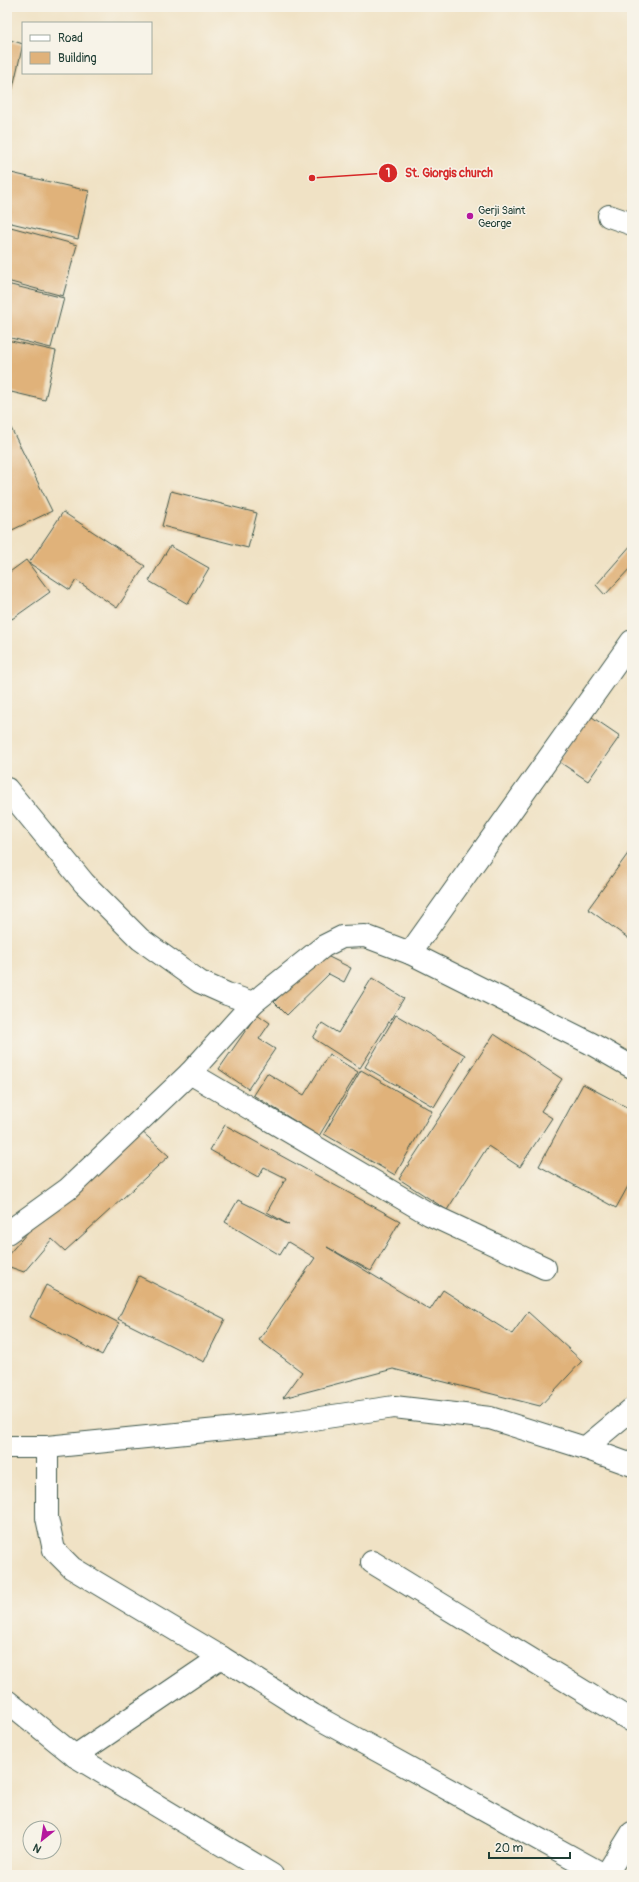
<svg xmlns="http://www.w3.org/2000/svg" width="639" height="1882" viewBox="0 0 639 1882" font-family="Pangolin,sans-serif">
<style>
.building{fill:#e0b27a}
.lines{fill:none;stroke-linecap:round;stroke-linejoin:round}
.minor-casing{stroke:#3e564a;stroke-width:24}
.minor{stroke:#fff;stroke-width:22}
.poi-dot{fill:#b5179e;stroke:#f7f3e8;stroke-width:1.5}
.labels{text-anchor:middle;stroke-width:3;stroke-linejoin:round;paint-order:stroke}
.poi-label{font-size:11px;fill:#1f3d34;stroke:#f7f3e8;text-anchor:start}
.leader{fill:none;stroke:#d62828;stroke-width:1.5}
.callout-dot{fill:#d62828;stroke:#f7f3e8;stroke-width:1.5}
.mark-label{font-size:12px;text-anchor:middle;font-weight:bold;fill:#fff}
.callout-label{font-size:12px;text-anchor:middle;font-weight:bold;fill:#d62828;stroke:#f7f3e8;stroke-width:3;stroke-linejoin:round;paint-order:stroke}
</style>
<rect width="100%" height="100%" fill="#f7f3e8"/>
<filter id="ink" filterUnits="userSpaceOnUse"><feTurbulence type="fractalNoise" baseFrequency=".025" numOctaves="2"/><feDisplacementMap in="SourceGraphic" scale="8" xChannelSelector="R" yChannelSelector="G"/><feConvolveMatrix kernelMatrix="1 2 1 2 8 2 1 2 1" color-interpolation-filters="sRGB"/></filter>
<filter id="wash" filterUnits="userSpaceOnUse"><feTurbulence type="fractalNoise" baseFrequency=".012" numOctaves="4" result="noise"/><feDisplacementMap in="SourceGraphic" scale="16" xChannelSelector="R" yChannelSelector="G"/><feGaussianBlur stdDeviation="0.9" result="paint"/><feColorMatrix in="noise" values="0 0 0 0 0 0 0 0 0 0 0 0 0 0 0 0 0 1.4 0 .05"/><feComposite in="paint" operator="in"/></filter>
<g filter="url(#wash)">
<rect width="100%" height="100%" fill="#f0e2c5"/>
<g id="blocks">
<g class="building">
<polygon points="7,39 23,44 8,109 7,109"/>
<polygon points="7,172 89,191 78,239 7,222"/>
<polygon points="7,226 77,245 63,296 7,281"/>
<polygon points="7,284 64,298 51,348 7,337"/>
<polygon points="7,340 56,351 45,400 7,391"/>
<polygon points="7,420 52,511 8,532 7,529"/>
<polygon points="171,491 257,513 248,548 162,526"/>
<polygon points="63,512 145,566 117,608 76,580 70,590 29,563"/>
<polygon points="632,544 632,566 605,595 596,585"/>
<polygon points="170,546 209,568 188,604 149,581"/>
<polygon points="26,560 50,592 12,619 7,611 7,574"/>
<polygon points="589,715 620,736 588,781 558,761"/>
<polygon points="632,848 632,941 588,909"/>
<polygon points="323,954 351,968 344,982 329,974 287,1015 274,1002"/>
<polygon points="372,978 404,998 360,1068 313,1038 322,1023 338,1033"/>
<polygon points="257,1014 270,1023 259,1039 275,1049 248,1089 219,1069"/>
<polygon points="396,1015 465,1055 434,1107 365,1067"/>
<polygon points="494,1034 562,1079 541,1111 552,1118 520,1167 488,1146 447,1210 399,1179"/>
<polygon points="329,1054 358,1072 319,1136 253,1095 267,1073 304,1095"/>
<polygon points="361,1070 432,1111 395,1175 324,1134"/>
<polygon points="583,1084 632,1110 632,1179 616,1208 539,1166"/>
<polygon points="225,1125 400,1221 371,1271 327,1247 430,1310 443,1290 512,1334 528,1312 582,1361 540,1406 393,1369 283,1398 302,1372 259,1340 315,1258 288,1242 280,1255 225,1222 238,1200 289,1225 267,1212 286,1178 264,1167 258,1177 210,1150"/>
<polygon points="139,1129 169,1156 65,1251 52,1239 24,1272 7,1266 7,1256 35,1224"/>
<polygon points="139,1276 225,1319 204,1362 118,1319"/>
<polygon points="46,1285 119,1323 102,1355 30,1317"/>
</g>
</g>
</g>
<g filter="url(#ink)">
<use href="#blocks" fill-opacity="0" stroke="#3e564a" stroke-width="1"/>
<g class="lines">
<g class="minor-casing">
<g id="minor">
<polyline points="609,216 632,224"/>
<polyline points="7,789 84,883 140,939 200,982 227,994 253,1003 324,946 342,937 365,936 410,953 590,1043 632,1067"/>
<polyline points="410,953 632,641"/>
<polyline points="190,1073 429,1214 545,1268"/>
<polyline points="7,1233 68,1189 190,1073 253,1003"/>
<polyline points="7,1447 47,1447 286,1423 394,1407 490,1418 585,1448 632,1465"/>
<polyline points="47,1447 47,1518 54,1550 72,1568 221,1657"/>
<polyline points="585,1448 632,1409"/>
<polyline points="372,1562 632,1721"/>
<polyline points="7,1701 75,1756 272,1875"/>
<polyline points="75,1756 221,1657 313,1715 604,1875"/>
<polyline points="606,1875 632,1833"/>
</g>
</g>
<use href="#minor" class="minor"/>
</g>
</g>
<circle class="poi-dot" cx="470" cy="216" r="4"/>
<g class="labels">
<g class="poi-label">
<text x="478" y="214">Gerji Saint<tspan x="478" dy="13">George</tspan></text>
</g>
</g>
<path class="leader" d="M312 178L388 173"/>
<g class="callout-dot">
<circle cx="312" cy="178" r="4"/>
<circle cx="388" cy="173" r="10"/>
</g>
<g class="mark-label">
<text x="388" y="177">1</text>
</g>
<g class="callout-label">
<text x="449" y="177">St. Giorgis church</text>
</g>
<rect width="639" height="1882" fill="none" stroke="#f7f3e8" stroke-width="24"/>
<rect x="22" y="22" width="130" height="52" fill="#f7f3e8" stroke="#a1aaa0"/>
<rect x="30" y="35" width="20" height="6" fill="#ffffff" stroke="#a1aaa0"/>
<text x="58" y="42" font-size="12" fill="#1f3d34">Road</text>
<rect x="30" y="52" width="20" height="12" fill="#e0b27a" stroke="#a1aaa0"/>
<text x="58" y="62" font-size="12" fill="#1f3d34">Building</text>
<g transform="translate(42 1840) rotate(210)"><circle r="19" fill="#f7f3e8" stroke="#a1aaa0"/>
<path d="M0-3L7 15L0 10L-7 15Z" fill="#b5179e"/>
<text y="-6" font-size="11" font-weight="bold" text-anchor="middle" fill="#1f3d34">N</text>
</g>
<path d="M489 1852v6h81v-6" fill="none" stroke="#1f3d34" stroke-width="2"/>
<text x="495" y="1852" font-size="12" fill="#1f3d34" stroke="#f7f3e8" stroke-width="3" paint-order="stroke">20 m</text>
</svg>
